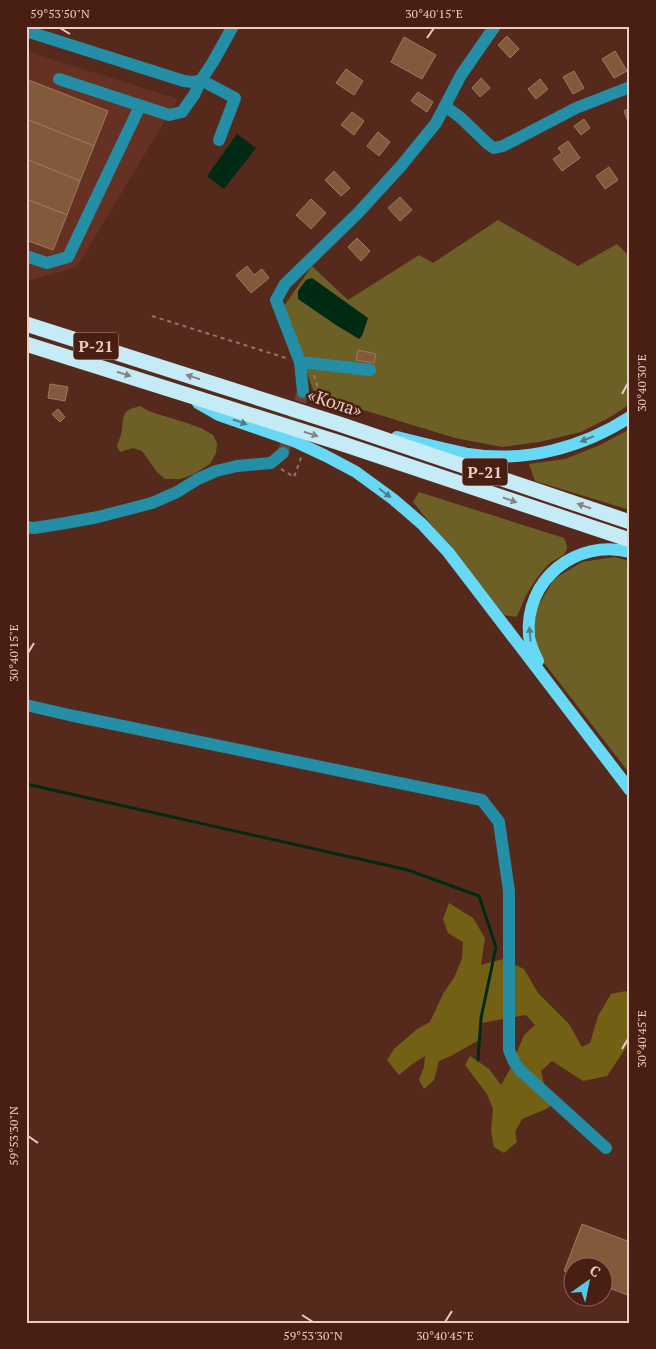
<svg xmlns="http://www.w3.org/2000/svg" width="656" height="1349" viewBox="0 0 656 1349" font-family="'PT Serif',serif">
<style>
.built{fill:#653123}
.green{fill:#6d6026}
.forest{fill:#726115}
.water{fill:#002a14}
.lines{fill:none;stroke-linecap:round;stroke-linejoin:round}
.stream{stroke:#002a14;stroke-width:3}
.building{fill:#82593b;stroke:#a4785a}
.minor-tunnel{stroke:#6c4236;stroke-width:12;stroke-dasharray:12 6;stroke-linecap:butt}
.path{stroke:#997369;stroke-width:2;stroke-dasharray:4 4;stroke-linecap:butt}
.minor{stroke:#238ea5;stroke-width:12}
.major{stroke:#67d9f5;stroke-width:12}
.highway{stroke:#c4ebf6;stroke-width:15}
.oneway{fill:#878584}
.oneway2{fill:#587c84}
.ticks{fill:none;stroke:#eacdc5;stroke-width:2}
.labels{text-anchor:middle;stroke-width:5;stroke-linejoin:round;paint-order:stroke}
.shield{fill:#4a1f13;stroke:#ba9990;stroke-width:1}
.shield-label{font-size:16px;font-weight:bold;fill:#eacdc5}
.street-label{font-size:18px;fill:#eacdc5;stroke:#4a1f13}
.neatline{fill:none;stroke:#eacdc5;stroke-width:2}
.ticks-label{font-size:12px;text-anchor:middle;fill:#eacdc5}
</style>
<rect width="100%" height="100%" fill="#56291d"/>
<polygon class="built" points="26,51 178,99 77,267 31,280 26,278"/>
<g class="green">
<polygon points="498,220 578,266 617,244 630,257 630,404 612,416 581,432 539,442 502,447 455,438 347,405 313,390 284,306 312,266 348,300 419,255 433,263"/>
<path d="M140 406 151 412 184 422 201 428 213 435 217 443 216 453 210 464 194 474 180 479H165L157 472 142 451 133 448 120 452 117 446C119 440 121 435 122 430 124 413 122 411 140 406Z"/>
<polygon points="630,429 630,510 535,481 529,464 565,459 600,445"/>
<path d="M419 492 564 538C566 543 569 548 565 553 561 558 553 560 549 564 540 572 529 589 524 600 521 606 520 612 516 617L504 615 413 502Z"/>
<polygon points="614,557 630,561 630,774 538,655 534,628 537,608 554,579 582,562"/>
</g>
<polygon class="forest" points="449,903 473,918 485,938 481,965 503,959 524,969 538,993 569,1024 582,1047 590,1043 598,1016 611,994 626,991 630,997 630,1039 625,1049 607,1076 583,1081 552,1061 541,1071 544,1084 561,1100 544,1110 522,1119 515,1132 517,1142 504,1153 494,1147 491,1131 493,1109 487,1094 465,1065 470,1056 489,1069 501,1085 509,1071 524,1035 535,1025 526,1015 481,1023 479,1040 451,1056 439,1061 434,1080 424,1089 419,1080 424,1067 425,1056 411,1065 399,1075 387,1060 394,1049 417,1029 430,1022 443,994 455,976 462,958 463,942 448,933 443,919"/>
<g class="water">
<polygon points="237,134 256,148 224,189 207,176"/>
<polygon points="312,278 368,318 362,336 359,339 336,325 298,299 298,291 306,280"/>
</g>
<g class="lines">
<polyline class="stream" points="26,784 408,870 479,896 496,947 481,1018 478,1060"/>
</g>
<g class="building">
<polygon points="507,36 519,49 510,58 498,45"/>
<polygon points="404,37 436,55 422,79 391,62"/>
<polygon points="615,51 627,71 614,78 602,59"/>
<polygon points="346,69 363,81 354,95 336,83"/>
<polygon points="574,71 584,88 573,94 563,77"/>
<polygon points="481,78 490,88 480,97 472,88"/>
<polygon points="26,79 108,111 94,146 26,119"/>
<polygon points="540,79 548,89 536,99 528,89"/>
<polygon points="418,92 433,102 427,112 411,101"/>
<polygon points="630,108 630,123 629,124 624,111"/>
<polygon points="352,112 364,121 354,135 341,125"/>
<polygon points="26,119 94,146 80,181 26,159"/>
<polygon points="584,119 590,128 581,135 574,126"/>
<polygon points="378,132 390,142 379,156 367,146"/>
<polygon points="568,141 580,158 562,171 553,159 562,153 558,148"/>
<polygon points="26,159 80,181 67,215 26,199"/>
<polygon points="609,167 618,180 605,189 596,176"/>
<polygon points="334,171 350,188 341,196 325,180"/>
<polygon points="400,197 412,210 400,221 388,208"/>
<polygon points="26,199 67,215 53,250 26,240"/>
<polygon points="311,199 326,213 311,229 296,215"/>
<polygon points="357,238 370,251 361,261 348,247"/>
<polygon points="247,266 254,275 262,269 269,278 251,293 236,275"/>
<polygon points="358,350 376,354 374,363 356,360"/>
<polygon points="50,384 68,387 65,401 48,398"/>
<polygon points="58,409 65,417 60,422 52,414"/>
<polygon points="582,1224 630,1242 630,1296 604,1286 604,1266 574,1266 574,1274 564,1271"/>
</g>
<g class="lines">
<polyline class="minor-tunnel" points="283,453 303,392"/>
<g class="path">
<polyline points="152,316 286,358"/>
<polyline points="314,375 323,404"/>
<polyline points="281,469 294,477 302,455"/>
</g>
<g class="minor">
<polyline points="26,31 184,81 193,82 201,80 213,62 233,26"/>
<polyline points="59,79 169,115 182,112 194,95 201,80 235,98 219,140"/>
<polyline points="445,106 461,118 488,144 494,148 503,146 576,108 630,87"/>
<polyline points="26,256 47,263 68,257 140,106"/>
<polyline points="300,362 370,370"/>
<polyline points="303,392 300,362 276,300 285,284 358,213 401,166 436,123 461,75 495,26"/>
<polyline points="26,527 34,528 66,523 98,517 152,503 177,492 198,479 216,471 237,466 271,463 283,453"/>
<polyline points="26,705 69,715 482,800 499,822 509,891 509,1050 514,1062 520,1070 606,1148"/>
</g>
<g class="major">
<polyline points="198,403 219,415 294,441 326,456 356,472 393,499 407,511 422,524 448,552 630,790"/>
<path d="M397 437C421 443 445 449 468 454 525 463 582 448 630 417"/>
<path d="M538 661C534 653 530 644 529 636 524 580 576 538 630 552"/>
</g>
<g class="highway">
<polyline points="26,324 339,424 630,522"/>
<polyline points="26,344 340,443 630,540"/>
</g>
</g>
<defs><path id="oneway-solid" d="M-6-.8H1V-3.2L6.5 0L1 3.2V.8H-6Z" transform="scale(1.25)"/></defs>
<g class="oneway">
<use href="#oneway-solid" transform="translate(124 374) rotate(17)"/>
<use href="#oneway-solid" transform="translate(193 377) rotate(-162)"/>
<use href="#oneway-solid" transform="translate(311 434) rotate(18)"/>
<use href="#oneway-solid" transform="translate(510 500) rotate(19)"/>
<use href="#oneway-solid" transform="translate(584 506) rotate(-161)"/>
</g>
<g class="oneway2">
<use href="#oneway-solid" transform="translate(240 422) rotate(19)"/>
<use href="#oneway-solid" transform="translate(587 439) rotate(158)"/>
<use href="#oneway-solid" transform="translate(385 493) rotate(37)"/>
<use href="#oneway-solid" transform="translate(530 634) rotate(-95)"/>
</g>
<path class="ticks" d="M60 28 70 34M427 38 434 28M622 394 628 383M28 653 34 643M622 1049 628 1039M28 1136 38 1143M302 1315 313 1322M445 1322 452 1311"/>
<g class="labels">
<g class="shield">
<rect x="73.5" y="332.5" width="45" height="27" rx="4"/>
<rect x="462.5" y="458.5" width="45" height="27" rx="4"/>
</g>
<g class="shield-label">
<text x="96" y="352">Р-21</text>
<text x="485" y="478">Р-21</text>
</g>
<g class="street-label">
<text transform="translate(335 403) rotate(18)" y="6">«Кола»</text>
</g>
</g>
<rect width="656" height="1349" fill="none" stroke="#4a1f13" stroke-width="55"/>
<g transform="translate(588 1282) rotate(33)"><circle r="24" fill="#4a1f13" stroke="#8a655a"/>
<path d="M0-4L9 19L0 12L-9 19Z" fill="#58c9e4"/>
<text y="-8" font-size="14" font-weight="bold" text-anchor="middle" fill="#eacdc5">С</text>
</g>
<rect x="28" y="28" width="600" height="1294" class="neatline"/>
<g class="ticks-label">
<text x="60" y="18">59°53'50"N</text>
<text x="434" y="18">30°40'15"E</text>
<text transform="translate(642 383) rotate(-90)" y="4">30°40'30"E</text>
<text transform="translate(14 653) rotate(-90)" y="4">30°40'15"E</text>
<text transform="translate(642 1039) rotate(-90)" y="4">30°40'45"E</text>
<text transform="translate(14 1136) rotate(-90)" y="4">59°53'30"N</text>
<text x="313" y="1340">59°53'30"N</text>
<text x="445" y="1340">30°40'45"E</text>
</g>
</svg>
